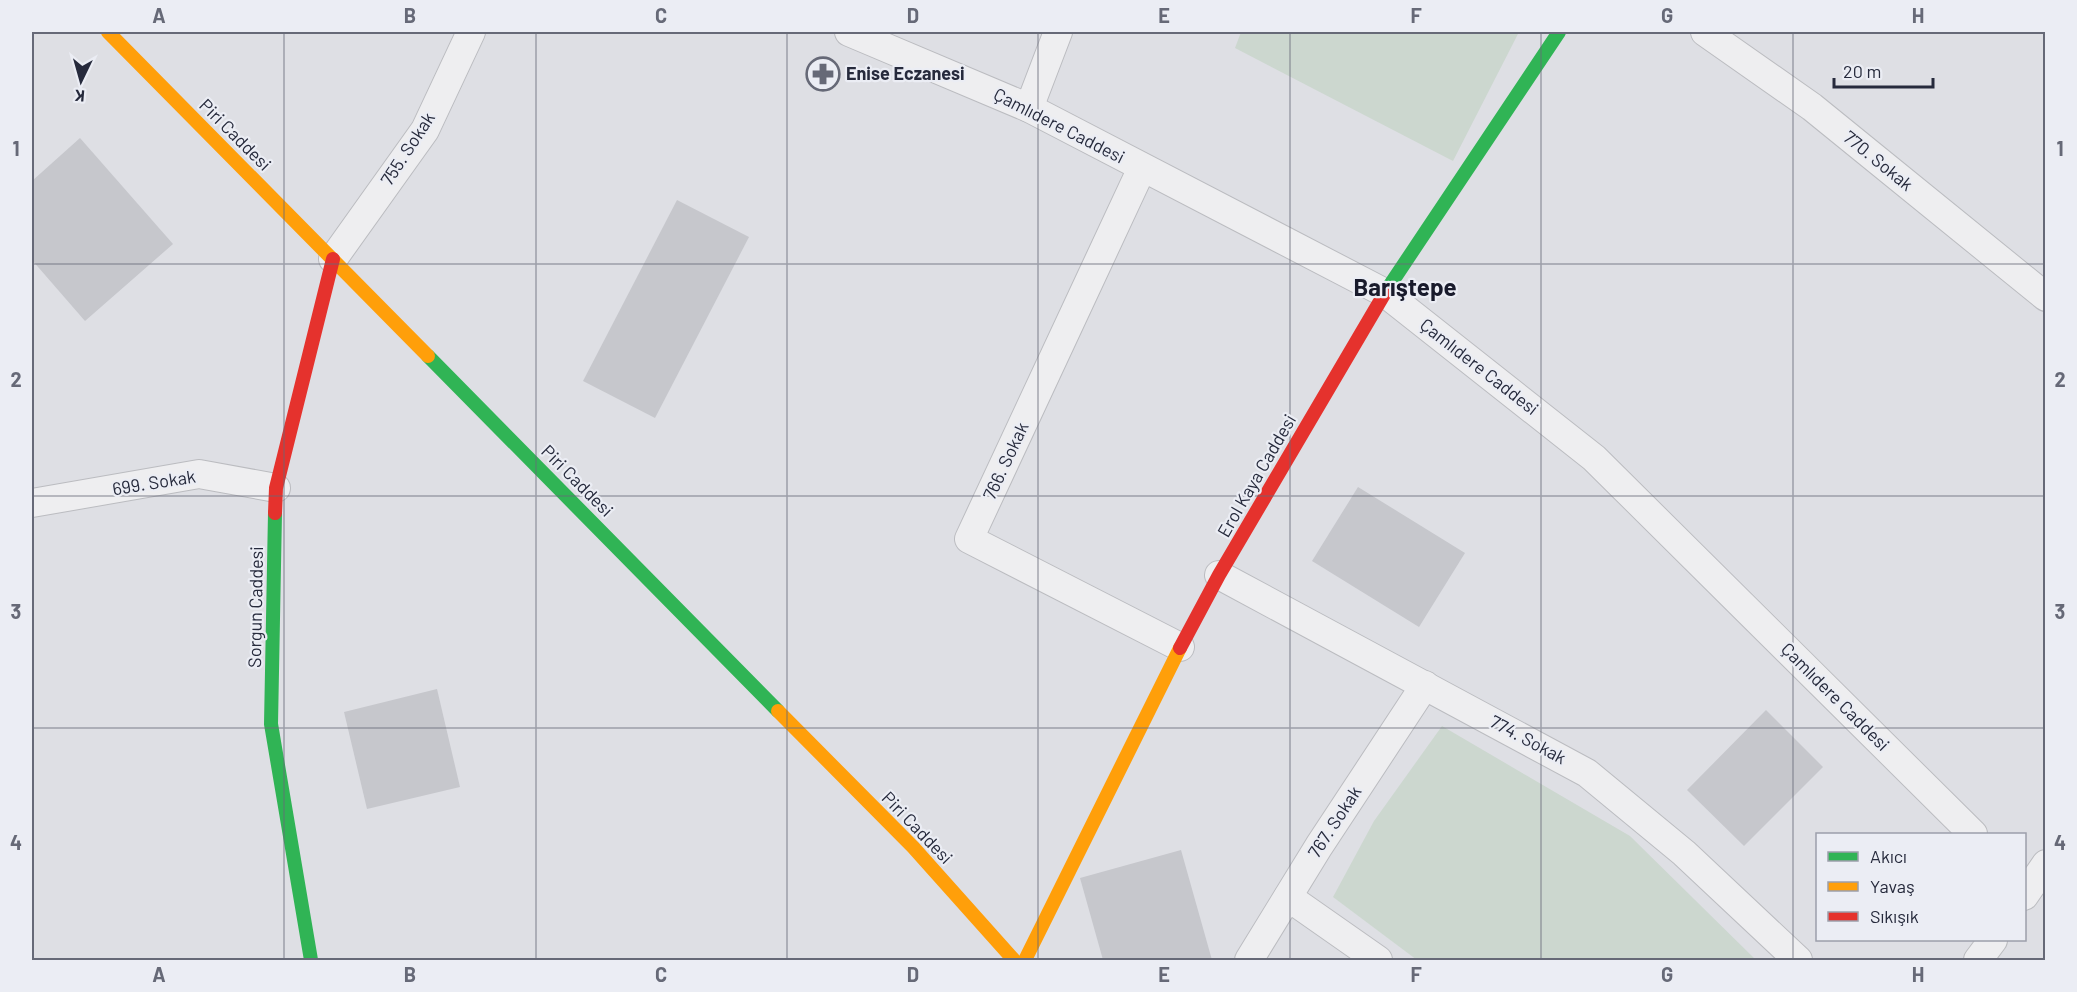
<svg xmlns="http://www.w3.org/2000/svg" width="2077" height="992" viewBox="0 0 2077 992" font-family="Barlow,sans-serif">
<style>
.green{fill:#ccd7cf}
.building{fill:#c6c7cc}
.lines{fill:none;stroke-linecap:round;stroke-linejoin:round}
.street-casing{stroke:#bbbcc0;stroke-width:30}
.street{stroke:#eeeef0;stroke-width:28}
.fast{stroke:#30b455;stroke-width:14}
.slow{stroke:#ff9f0a;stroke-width:14}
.jam{stroke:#e5322d;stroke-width:14}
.grid{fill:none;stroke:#666977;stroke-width:1.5;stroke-opacity:0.55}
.labels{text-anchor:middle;stroke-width:4.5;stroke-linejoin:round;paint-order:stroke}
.poi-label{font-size:18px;font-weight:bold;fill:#262a3c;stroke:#ebedf4;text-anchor:start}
.street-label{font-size:18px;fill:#262a3c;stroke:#ebedf4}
.district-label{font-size:24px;font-weight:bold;fill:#191b2c;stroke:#ebedf4}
.neatline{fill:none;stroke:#666977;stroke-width:2}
.grid-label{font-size:20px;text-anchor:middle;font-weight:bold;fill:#666977}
</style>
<rect width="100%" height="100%" fill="#dedfe4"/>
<g class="green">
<polygon points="1241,32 1519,32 1453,161 1235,48"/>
<polygon points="1442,726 1630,836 1756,960 1417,960 1333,897 1374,821"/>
</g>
<g class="building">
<polygon points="80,138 173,244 85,321 32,260 32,181"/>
<polygon points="677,200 749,237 655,418 583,381"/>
<polygon points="1358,487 1465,553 1419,627 1312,561"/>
<polygon points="437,689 460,787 367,809 344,712"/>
<polygon points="1766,710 1823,767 1744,846 1687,790"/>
<polygon points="1181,850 1212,960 1103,960 1080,878"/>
</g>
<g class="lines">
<g class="street-casing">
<g id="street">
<polyline points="849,32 1029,108 1385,293 1594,458 1973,834"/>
<polyline points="1705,32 1812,107 2046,297"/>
<polyline points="1029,108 1058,32"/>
<polyline points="1142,168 969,539 1180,647"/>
<polyline points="333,259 425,130 471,32"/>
<polyline points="32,503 199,474 276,488"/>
<polyline points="1219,575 1587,773 1684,853 1798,960"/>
<polyline points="2024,896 2046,864"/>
<polyline points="1288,897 1378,960"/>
<polyline points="1249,960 1319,846 1425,685"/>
<polyline points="1978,960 1993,940"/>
</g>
</g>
<use href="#street" class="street"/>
<g class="fast">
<polyline points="1386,291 1559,32"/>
<polyline points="428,356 778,711"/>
<polyline points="275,513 271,724 311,960"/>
</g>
<g class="slow">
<polyline points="108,32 428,356"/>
<polyline points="778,711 913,847 1014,960"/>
<polyline points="1025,960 1180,648"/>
</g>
<g class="jam">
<polyline points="275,513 276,488 333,259"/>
<polyline points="1180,648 1219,575 1386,291"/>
</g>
</g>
<path class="grid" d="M284 32V960M536 32V960M787 32V960M1038 32V960M1290 32V960M1541 32V960M1793 32V960M32 264H2046M32 496H2046M32 728H2046"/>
<defs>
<g id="pharmacy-ring" transform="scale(1.725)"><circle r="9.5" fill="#ebedf4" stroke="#666977" stroke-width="1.5"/><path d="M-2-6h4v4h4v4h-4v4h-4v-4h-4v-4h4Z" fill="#666977"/></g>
</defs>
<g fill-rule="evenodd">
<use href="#pharmacy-ring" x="823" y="74"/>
</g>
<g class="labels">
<g class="poi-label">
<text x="846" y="80">Enise Eczanesi</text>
</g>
<g class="street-label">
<text transform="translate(1059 126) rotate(27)" y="6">Çamlıdere Caddesi</text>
<text transform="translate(235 135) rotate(45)" y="6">Piri Caddesi</text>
<text transform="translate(408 149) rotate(-57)" y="6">755. Sokak</text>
<text transform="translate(1878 161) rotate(39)" y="6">770. Sokak</text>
<text transform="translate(1479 367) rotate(38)" y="6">Çamlıdere Caddesi</text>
<text transform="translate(1006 461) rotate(-65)" y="6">766. Sokak</text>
<text transform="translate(1257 476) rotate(-60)" y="6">Erol Kaya Caddesi</text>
<text transform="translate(577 481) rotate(45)" y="6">Piri Caddesi</text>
<text transform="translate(154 483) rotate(-9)" y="6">699. Sokak</text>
<text transform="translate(256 607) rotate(-89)" y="6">Sorgun Caddesi</text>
<text transform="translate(1835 697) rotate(45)" y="6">Çamlıdere Caddesi</text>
<text transform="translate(1528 740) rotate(28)" y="6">774. Sokak</text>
<text transform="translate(1335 822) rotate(-57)" y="6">767. Sokak</text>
<text transform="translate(917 828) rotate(46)" y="6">Piri Caddesi</text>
</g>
<g class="district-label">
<text x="1405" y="296">Barıştepe</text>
</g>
</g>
<rect width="2077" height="992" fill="none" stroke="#ebedf4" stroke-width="66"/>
<rect x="1816" y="833" width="210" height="108" fill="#ebedf4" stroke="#9c9faa" stroke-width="1.5"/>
<rect x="1828" y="852" width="30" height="9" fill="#30b455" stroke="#9c9faa" stroke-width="1.5"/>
<text x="1870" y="863" font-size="18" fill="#262a3c">Akıcı</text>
<rect x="1828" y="882" width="30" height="9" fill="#ff9f0a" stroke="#9c9faa" stroke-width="1.5"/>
<text x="1870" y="893" font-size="18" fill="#262a3c">Yavaş</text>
<rect x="1828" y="912" width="30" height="9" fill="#e5322d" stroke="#9c9faa" stroke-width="1.5"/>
<text x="1870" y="923" font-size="18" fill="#262a3c">Sıkışık</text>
<g transform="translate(81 81) rotate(185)" stroke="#ebedf4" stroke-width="4.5" paint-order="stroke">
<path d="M0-4.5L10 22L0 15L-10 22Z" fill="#262a3c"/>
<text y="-9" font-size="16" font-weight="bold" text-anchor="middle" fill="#262a3c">K</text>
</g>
<path d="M1834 78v9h99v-9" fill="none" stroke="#262a3c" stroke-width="3"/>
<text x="1843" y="78" font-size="18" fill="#262a3c" stroke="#ebedf4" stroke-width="4.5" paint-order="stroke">20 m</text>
<rect x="33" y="33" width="2011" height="926" class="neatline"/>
<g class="grid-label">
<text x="159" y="23">A</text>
<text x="410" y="23">B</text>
<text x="661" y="23">C</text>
<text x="913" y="23">D</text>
<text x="1164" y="23">E</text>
<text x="1416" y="23">F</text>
<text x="1667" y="23">G</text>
<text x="1918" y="23">H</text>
<text x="16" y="156">1</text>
<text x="2060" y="156">1</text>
<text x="16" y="387">2</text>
<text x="2060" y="387">2</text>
<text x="16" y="619">3</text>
<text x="2060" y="619">3</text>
<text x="16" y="850">4</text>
<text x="2060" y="850">4</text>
<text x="159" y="982">A</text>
<text x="410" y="982">B</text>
<text x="661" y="982">C</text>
<text x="913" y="982">D</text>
<text x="1164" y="982">E</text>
<text x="1416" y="982">F</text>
<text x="1667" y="982">G</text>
<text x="1918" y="982">H</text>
</g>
</svg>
